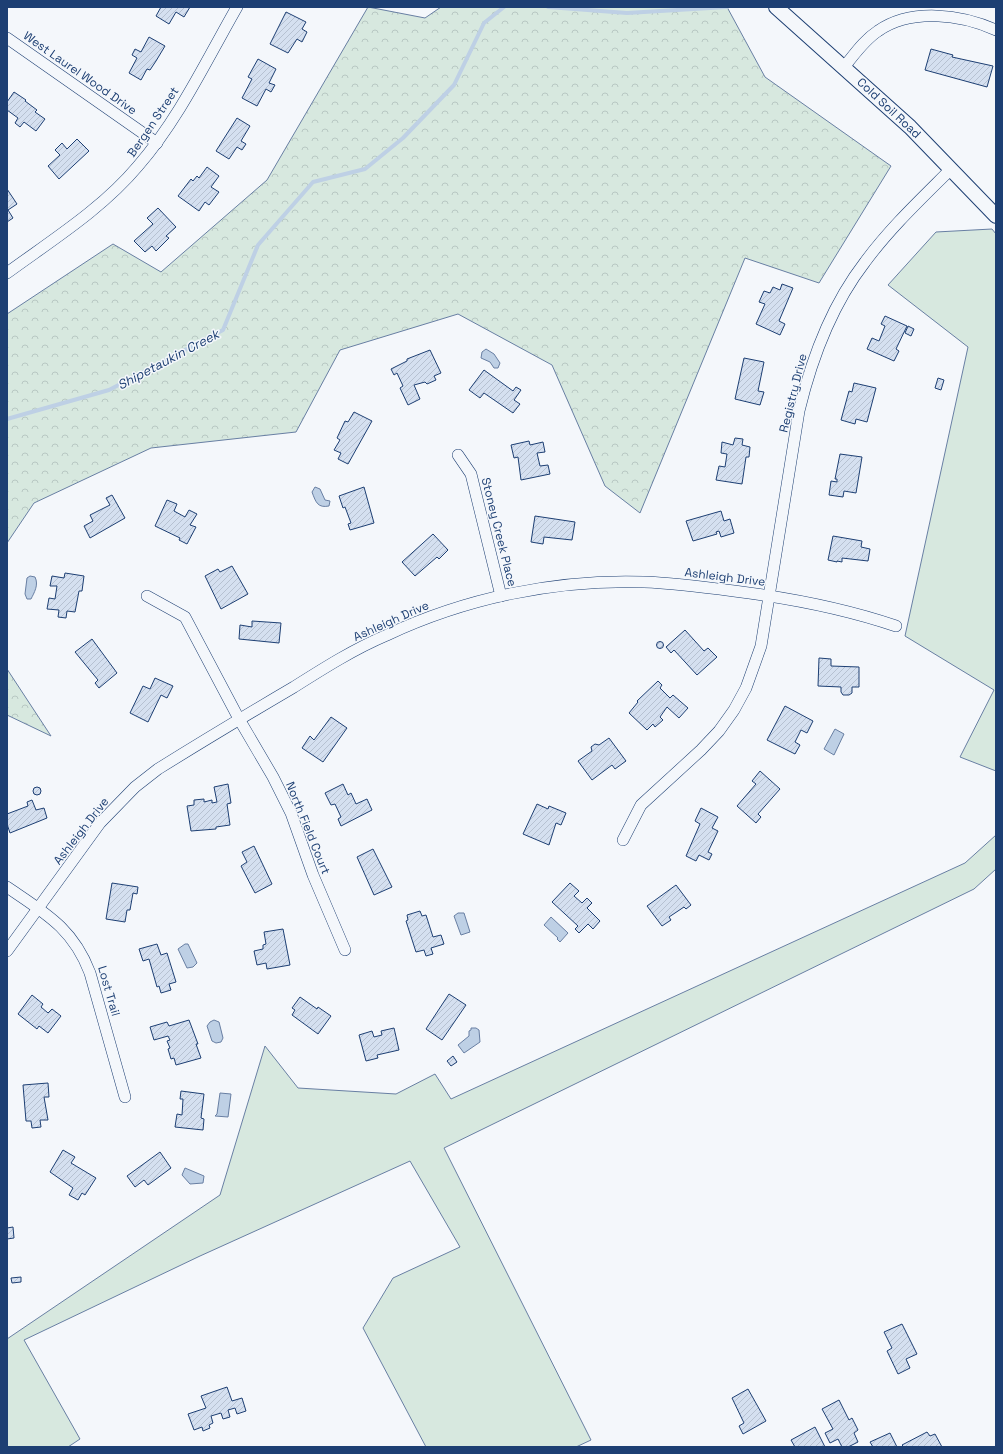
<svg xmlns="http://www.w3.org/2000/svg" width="1003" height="1454" viewBox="0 0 1003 1454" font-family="'Space Grotesk',sans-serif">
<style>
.grass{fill:#d7e8df;stroke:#687fa3}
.forest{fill:url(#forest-crowns);stroke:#687fa3}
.water{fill:#bed0e5;stroke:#687fa3}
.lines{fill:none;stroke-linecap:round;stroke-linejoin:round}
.stream{stroke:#bed0e5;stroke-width:4}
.building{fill:url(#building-hatch);stroke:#1d3f73}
.minor-casing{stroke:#1d3f73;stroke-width:12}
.tertiary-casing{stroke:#1d3f73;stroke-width:16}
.minor{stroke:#f4f7fb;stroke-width:11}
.tertiary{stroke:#f4f7fb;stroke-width:14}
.labels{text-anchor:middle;stroke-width:3;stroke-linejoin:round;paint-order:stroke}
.street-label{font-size:12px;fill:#1d3f73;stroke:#f4f7fb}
.water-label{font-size:13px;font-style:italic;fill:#1d3f73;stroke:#f4f7fb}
</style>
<defs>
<pattern id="forest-crowns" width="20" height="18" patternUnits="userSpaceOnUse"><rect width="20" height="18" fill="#d7e8df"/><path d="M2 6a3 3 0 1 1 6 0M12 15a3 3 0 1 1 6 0" fill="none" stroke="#b8c8c3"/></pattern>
<pattern id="building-hatch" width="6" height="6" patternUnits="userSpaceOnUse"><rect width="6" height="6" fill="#d5e0f0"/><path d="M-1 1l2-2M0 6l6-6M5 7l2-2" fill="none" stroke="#b6c1d1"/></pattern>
</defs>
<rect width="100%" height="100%" fill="#f4f7fb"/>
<g class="grass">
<polygon points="992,229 996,234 996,771 960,757 994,690 905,636 968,347 888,285 936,232"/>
<polygon points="996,835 996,869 974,889 444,1148 591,1440 576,1447 426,1447 363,1328 393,1278 460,1247 410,1161 200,1256 24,1340 80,1439 68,1447 7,1447 7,1339 220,1195 265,1046 298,1088 396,1094 435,1074 451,1099 965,863"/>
</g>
<g class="forest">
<polygon points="368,7 425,18 441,7 727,7 765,77 891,166 819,283 745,258 640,513 605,486 552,365 458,314 340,350 296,432 151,448 34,503 7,543 7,549 7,314 113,244 161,272 267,180"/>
<polygon points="7,669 51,736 7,715"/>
</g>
<g class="water">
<polygon points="486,349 494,354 500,363 498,368 494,368 490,362 481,358 482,352"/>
<path d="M315 487 320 489 325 500 330 501 329 506C318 508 316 503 312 492Z"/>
<path d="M30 576 35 577C39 585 34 593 31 599H27L25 594 27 578Z"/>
<polygon points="835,729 844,734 834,755 824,749"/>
<polygon points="458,913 464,913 470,932 461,935 454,916"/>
<polygon points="551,917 568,933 560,942 557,939 558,938 544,925"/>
<polygon points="185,944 188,944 197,963 193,967 187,968 178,949"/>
<polygon points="214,1020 219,1022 223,1038 221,1042 216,1043 212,1041 207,1026 210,1022"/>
<polygon points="471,1028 476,1028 479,1030 480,1042 464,1053 458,1045 469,1036 469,1031 471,1030"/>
<polygon points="220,1093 231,1094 228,1117 215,1116 217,1114"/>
<polygon points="185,1168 204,1176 203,1183 190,1184 182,1175"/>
</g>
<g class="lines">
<g class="stream">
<polyline points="548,7 627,13 727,7"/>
<polyline points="7,419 109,390 223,330 258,245 313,182 365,169 403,138 454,85 484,23 504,7"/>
</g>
</g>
<g class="building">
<polygon points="161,7 190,7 184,17 176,12 169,24 156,16"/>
<polygon points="286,12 306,22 302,29 307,32 302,42 297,39 288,53 270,44"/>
<polygon points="149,37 165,46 156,61 150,70 147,69 141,80 129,73 137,58 132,55 135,49 141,52"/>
<polygon points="931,49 953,55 952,57 993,66 987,87 925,70"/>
<polygon points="258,59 276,69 269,83 275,85 271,92 266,89 257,106 242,98 252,79 248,77"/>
<polygon points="14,92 26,100 25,101 37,110 35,112 45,119 36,131 24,122 20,127 15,123 18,118 7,110 7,102"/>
<polygon points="237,118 250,126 241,141 246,144 242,150 237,147 229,159 216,151"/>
<polygon points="77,139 89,151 59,179 48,166 60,155 55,150 62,143 67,149"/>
<polygon points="207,167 219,176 211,187 219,192 209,205 205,202 199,211 178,196 191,179 193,181 197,176 199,178"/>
<polygon points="7,189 17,204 8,210 13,218 7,222"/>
<polygon points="158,208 176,227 166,236 169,238 156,251 152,246 145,252 134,241 153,224 147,218"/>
<polygon points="782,284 793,288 779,321 785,324 780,335 756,324 765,304 759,302 764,291 770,293 773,287 780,290"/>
<polygon points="885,316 907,326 896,349 899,351 894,361 867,349 872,338 879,341 885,326 881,324"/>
<polygon points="908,326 914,329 911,336 905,333"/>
<polygon points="430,350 441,373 434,376 436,380 427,384 425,382 414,385 420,399 408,405 400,388 403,386 397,373 394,375 391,369 407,361 407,359"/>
<polygon points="744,358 764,362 758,391 764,392 760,405 735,399"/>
<polygon points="484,370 513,391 516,387 521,390 514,400 520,404 513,413 484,393 480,398 469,390"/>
<polygon points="938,378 944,380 941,390 935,388"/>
<polygon points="854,383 876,388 867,422 856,419 855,424 841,420 849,391 852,392"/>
<polygon points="354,412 372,421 348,464 338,459 341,453 334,450 340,440 337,438 345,421 348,422"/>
<polygon points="735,438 743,439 742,445 750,447 749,457 746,457 742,484 716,480 719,466 725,467 727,454 721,453 722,442 733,445"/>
<polygon points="529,441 530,445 543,442 545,452 537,453 540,466 548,465 550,474 521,480 518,457 514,458 511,445"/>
<polygon points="840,454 862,457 856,493 844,491 843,497 829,495 831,481 837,482 837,479 835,479"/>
<polygon points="364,487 374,523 350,530 348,524 351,523 345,507 343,508 339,496"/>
<polygon points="112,495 125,518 90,538 84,526 93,521 90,515 110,505 106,498"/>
<polygon points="167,500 177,504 174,511 185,517 189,510 197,514 190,525 196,527 187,544 179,540 180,538 155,526"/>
<polygon points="721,511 724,521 730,519 734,533 721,537 719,531 716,532 717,534 693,541 686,521"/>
<polygon points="535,516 575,522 572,540 544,537 543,544 531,542"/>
<polygon points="433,534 448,550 439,559 437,557 415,576 402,562"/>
<polygon points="833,536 862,541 861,547 870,549 868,561 842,558 842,562 837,561 837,562 828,560"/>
<polygon points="232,566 248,594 221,609 205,576 218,569 220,572"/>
<polygon points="65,573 84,576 82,591 79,591 75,612 67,611 66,618 58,617 59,610 47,609 49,598 55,599 57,586 50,586 52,576 64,578"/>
<polygon points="252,621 281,623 279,643 239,639 240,625 252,627"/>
<polygon points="685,630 704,651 708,648 717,657 697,675 674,650 671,653 666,647"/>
<polygon points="92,639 117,673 99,688 95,683 98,680 75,652"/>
<circle cx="660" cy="645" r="3.5"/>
<polygon points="819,658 831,659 831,666 859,667 859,687 852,687 852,693 849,695 843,695 841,692 841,687 818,686"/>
<polygon points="155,678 173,686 167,698 161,695 148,722 130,713 143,686 150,689"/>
<polygon points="658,681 662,685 660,688 670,698 673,695 688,708 679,718 667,707 660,717 663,720 655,727 653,724 647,730 629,713 638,702 637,701"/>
<polygon points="785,706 813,721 807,733 801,730 795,742 800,745 795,754 767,740"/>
<polygon points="331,717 347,728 323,762 302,748 310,736 314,740"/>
<polygon points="609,738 626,761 615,769 612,765 592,780 578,761 592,751 591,747 595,744 599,745"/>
<polygon points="760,771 780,789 758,814 761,817 756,823 737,806 756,784 752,781"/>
<polygon points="228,784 231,803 227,804 230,825 216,827 216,829 191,831 187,806 194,805 194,800 204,799 204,802 212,800 212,803 217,802 214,787"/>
<polygon points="343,784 348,795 351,793 356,804 367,799 372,810 341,826 338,819 341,817 335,804 331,805 325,793"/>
<circle cx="37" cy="791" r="4"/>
<polygon points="32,800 36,810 44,808 47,818 10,833 7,824 7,814 28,806 27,802"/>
<polygon points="537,804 548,809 549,806 566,813 561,825 556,823 549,845 523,834"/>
<polygon points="701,808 718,817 712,828 718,831 708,852 712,854 709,860 699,855 696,861 686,856 700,824 695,821"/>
<polygon points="254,846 272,884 255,893 241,866 247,862 242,852"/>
<polygon points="373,849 392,887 374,895 357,857"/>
<polygon points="112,883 138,887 137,894 133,893 130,910 127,910 125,922 106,919"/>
<polygon points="570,883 579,891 574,896 582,903 587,898 592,903 587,908 600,921 593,929 588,924 579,933 575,929 578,926 552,902"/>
<polygon points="676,885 691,905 686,909 684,907 669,917 671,920 662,926 647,906"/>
<polygon points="420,911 422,916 426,915 433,937 441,935 444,944 431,948 433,954 426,956 424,950 416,952 406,921 408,920 407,915"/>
<polygon points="283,929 290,965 267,969 266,963 257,965 254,951 263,949 263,945 266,944 264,932"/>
<polygon points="157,944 161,955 167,953 176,982 169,984 171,990 161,993 159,986 157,987 149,959 143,961 139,949"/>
<polygon points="449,994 466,1005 442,1040 426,1029"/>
<polygon points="32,995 43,1004 41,1007 48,1013 52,1009 61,1016 48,1033 39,1026 37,1029 18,1014"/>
<polygon points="300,997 317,1009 318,1007 331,1016 318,1034 292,1015 295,1010 292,1008"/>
<polygon points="189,1020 198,1044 196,1044 201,1058 176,1065 174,1058 171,1059 168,1049 170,1048 167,1041 170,1040 168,1036 154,1040 150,1027 167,1022 169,1026"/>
<polygon points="394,1028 399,1050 377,1055 378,1058 366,1061 359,1035 372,1031 374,1037 382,1035 381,1031"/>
<polygon points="453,1056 457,1062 451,1066 447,1061"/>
<polygon points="48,1083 49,1097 44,1097 48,1120 40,1120 41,1127 32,1128 31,1121 26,1121 23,1085"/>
<polygon points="181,1091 204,1094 201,1118 204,1119 203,1130 175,1127 177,1114 182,1115 183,1099 180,1099"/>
<polygon points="63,1150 75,1157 71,1163 96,1178 85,1195 82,1193 78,1200 69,1195 73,1188 50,1172"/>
<polygon points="160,1152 171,1168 148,1185 144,1180 135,1187 127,1176"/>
<polygon points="13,1227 14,1238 7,1239 7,1228"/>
<polygon points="21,1277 21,1282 12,1283 11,1278"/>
<polygon points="902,1324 917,1354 906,1359 910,1368 898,1374 887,1351 892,1348 884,1332"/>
<polygon points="227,1387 232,1401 242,1398 246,1411 237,1414 235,1408 228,1410 230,1417 223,1419 221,1413 211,1416 213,1423 209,1425 210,1428 203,1431 202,1427 194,1430 188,1414 206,1408 201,1396"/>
<polygon points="748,1389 766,1421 743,1434 739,1426 744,1423 732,1398"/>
<polygon points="839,1400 849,1420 852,1418 858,1430 854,1433 858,1442 848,1447 842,1447 838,1439 830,1443 825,1433 833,1429 822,1409"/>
<polygon points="815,1427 825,1447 795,1447 791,1440"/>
<polygon points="927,1432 930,1436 935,1434 942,1447 904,1447 902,1445"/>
<polygon points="890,1433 897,1447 873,1447 870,1442"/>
</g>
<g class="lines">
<g class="minor-casing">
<g id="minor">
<polyline points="7,38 157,143"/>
<path d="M844 67C854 55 864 40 878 31 911 8 960 14 996 30"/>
<path d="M7 273C52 240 102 209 138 166 179 119 206 61 237 7"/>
<polyline points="458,455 471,474 501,596"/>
<polyline points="147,596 185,617 239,719 273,777 291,813 313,875 345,950"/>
<path d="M623 840 641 805 701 750 719 731 734 710 746 688 761 646 799 411C812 357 831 306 865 262 890 228 921 199 951 169"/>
<path d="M7 887C45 913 73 928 90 973L125 1097"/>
<path d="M7 951 100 823 135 787 158 769C203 741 248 714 294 687 324 668 354 649 387 635 466 598 556 579 644 582 674 583 704 587 734 591 790 598 843 608 896 626"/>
</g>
</g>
<g class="tertiary-casing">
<polyline id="tertiary" points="776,7 910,127 996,216"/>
</g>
<use href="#minor" class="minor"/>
<use href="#tertiary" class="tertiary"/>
</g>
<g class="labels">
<g class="street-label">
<text transform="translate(80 73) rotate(35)" y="4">West Laurel Wood Drive</text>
<text transform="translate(889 108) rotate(43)" y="4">Cold Soil Road</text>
<text transform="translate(153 122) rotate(-56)" y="4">Bergen Street</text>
<text transform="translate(793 393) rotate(-76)" y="4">Registry Drive</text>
<text transform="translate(499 532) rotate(76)" y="4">Stoney Creek Place</text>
<text transform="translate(725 577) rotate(7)" y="4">Ashleigh Drive</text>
<text transform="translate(391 621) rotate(-24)" y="4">Ashleigh Drive</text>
<text transform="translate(308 828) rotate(68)" y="4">North Field Court</text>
<text transform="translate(81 831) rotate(-52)" y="4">Ashleigh Drive</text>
<text transform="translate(109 991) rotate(74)" y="4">Lost Trail</text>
</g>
<g class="water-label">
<text transform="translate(168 359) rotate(-28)" y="5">Shipetaukin Creek</text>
</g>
</g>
<rect width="1003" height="1454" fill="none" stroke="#1d3f73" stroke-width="16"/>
</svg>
